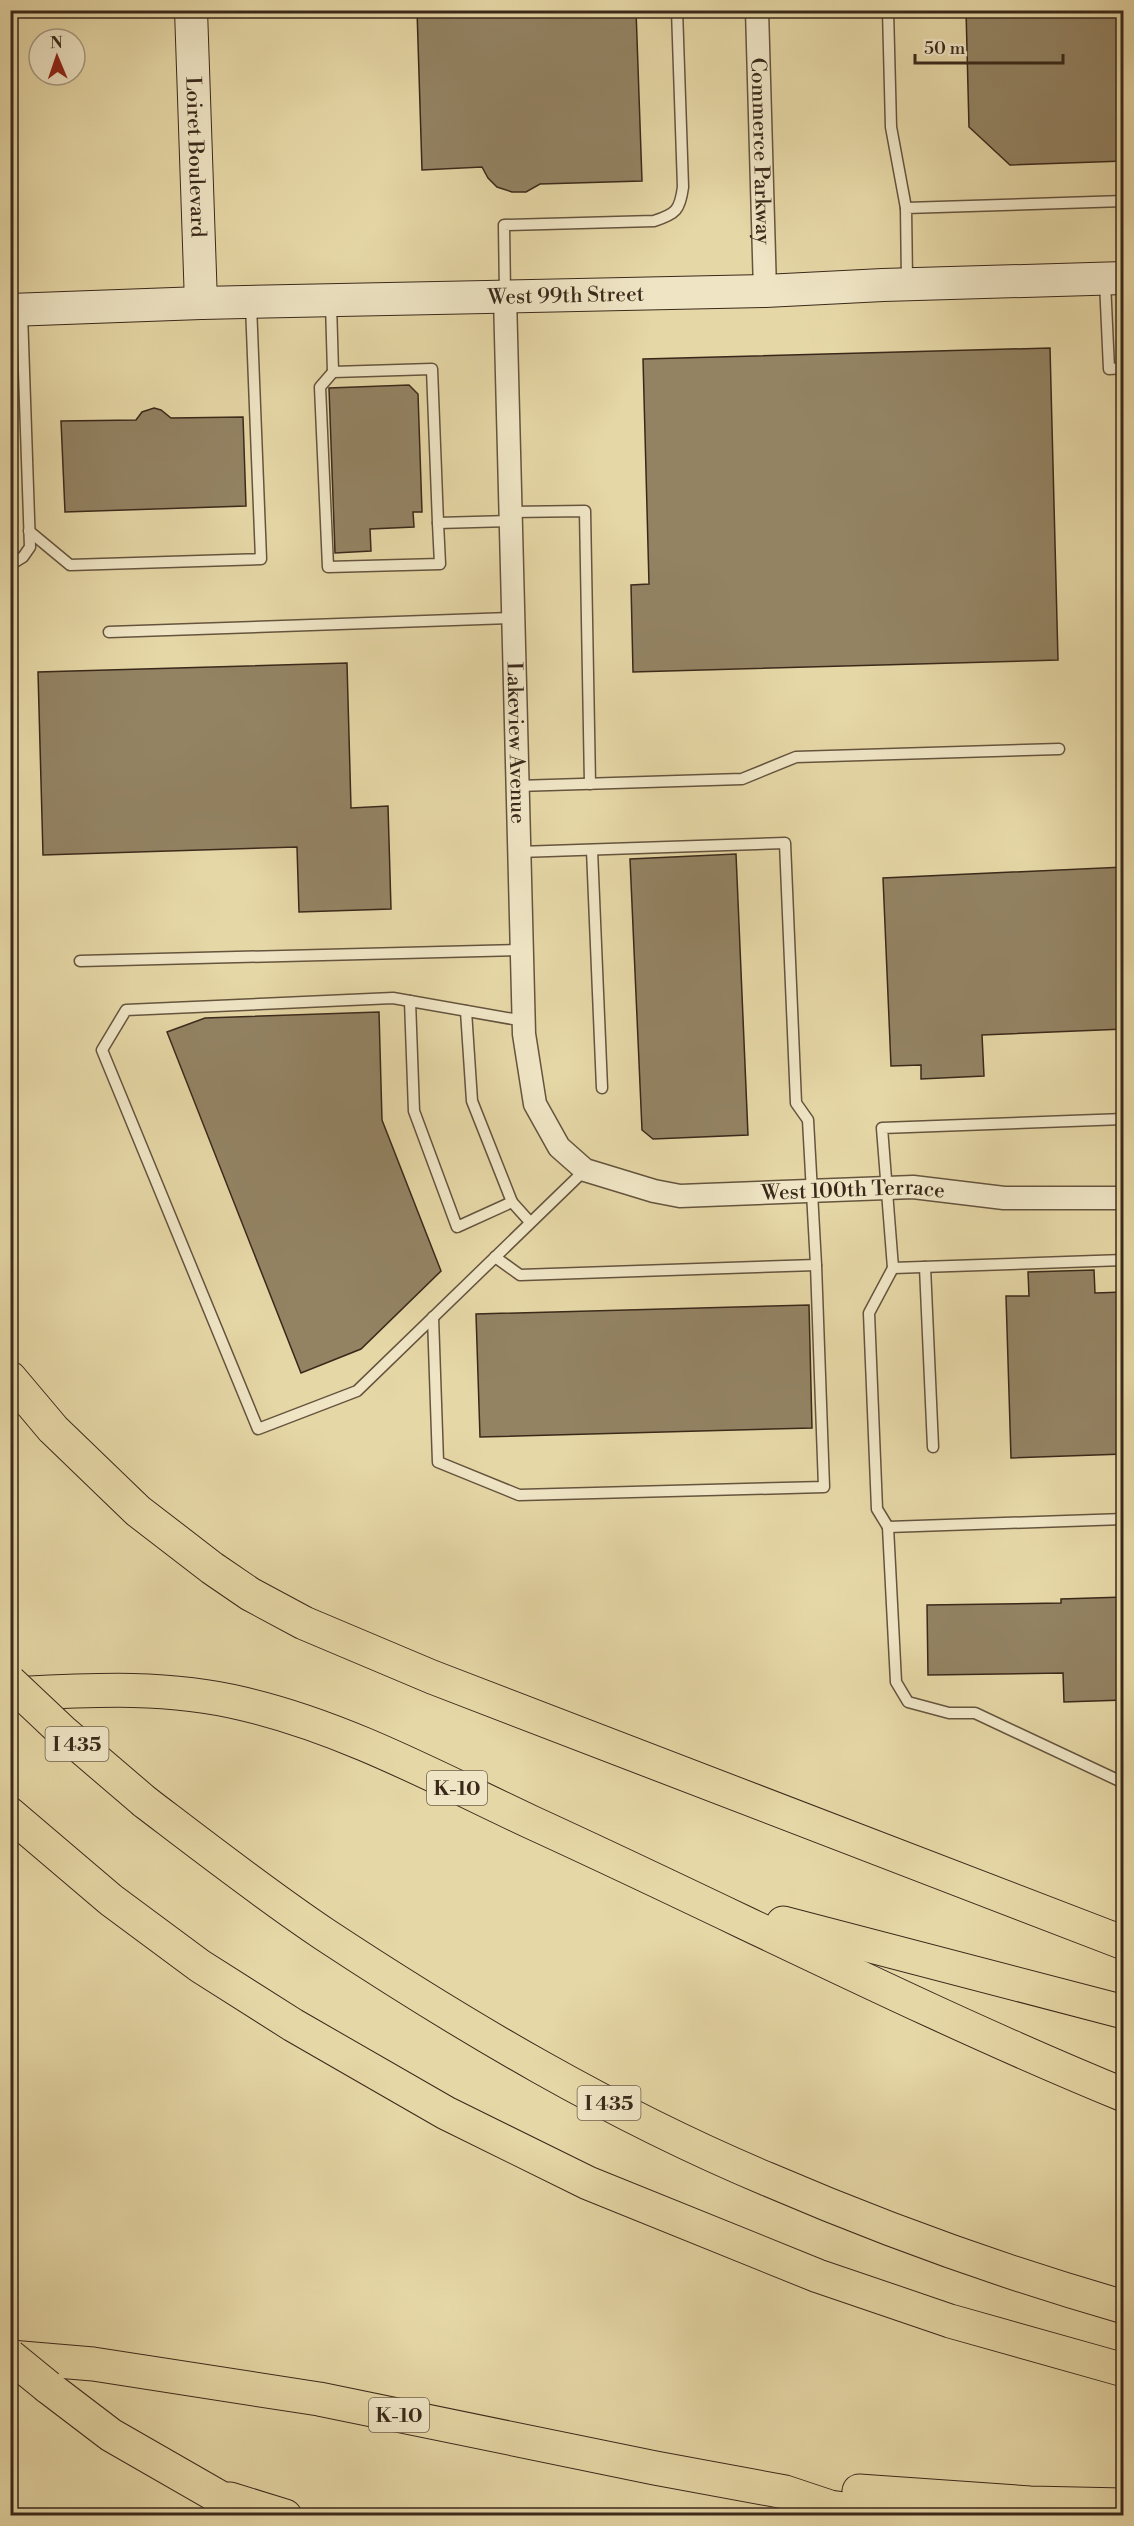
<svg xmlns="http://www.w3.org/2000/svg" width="1134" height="2526" viewBox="0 0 1134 2526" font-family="'Libre Bodoni',serif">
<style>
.building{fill:#938363;stroke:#3a291b;stroke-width:1.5}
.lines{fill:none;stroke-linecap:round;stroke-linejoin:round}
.lane-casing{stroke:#65543e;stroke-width:13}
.street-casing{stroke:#65543e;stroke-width:25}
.secondary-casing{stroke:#3a291b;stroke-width:34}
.highway-casing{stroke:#3a291b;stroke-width:35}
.lane{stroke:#efe5c5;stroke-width:10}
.street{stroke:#efe5c5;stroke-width:22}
.secondary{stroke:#efe5c5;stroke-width:32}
.highway{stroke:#e6d7a6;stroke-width:33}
.highway-bridge-casing{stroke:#3a291b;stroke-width:35;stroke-linecap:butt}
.highway-bridge{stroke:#e6d7a6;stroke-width:33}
.labels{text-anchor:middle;stroke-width:4.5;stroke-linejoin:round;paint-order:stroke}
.shield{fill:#efe5c5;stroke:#70614e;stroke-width:1.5}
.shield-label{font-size:20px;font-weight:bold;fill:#3a291b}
.street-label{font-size:21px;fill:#3a291b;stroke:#efe5c5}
</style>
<rect width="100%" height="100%" fill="#e6d7a6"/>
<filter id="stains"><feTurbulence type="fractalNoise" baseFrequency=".00333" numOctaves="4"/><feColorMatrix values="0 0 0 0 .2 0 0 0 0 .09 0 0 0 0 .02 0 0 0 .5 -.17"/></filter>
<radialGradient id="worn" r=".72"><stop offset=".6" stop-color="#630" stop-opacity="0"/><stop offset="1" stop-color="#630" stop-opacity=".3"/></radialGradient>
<g class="building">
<polygon points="417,10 636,10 642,181 540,184 526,192 512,192 497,187 488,178 482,167 422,170"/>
<polygon points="966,10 1124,10 1124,161 1010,165 969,127"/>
<polygon points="1050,348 1058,660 633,672 631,585 649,584 643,359"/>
<polygon points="409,385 418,394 422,512 413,512 414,527 370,529 371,551 335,553 329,388"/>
<polygon points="154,408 161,410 171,418 243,417 246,506 65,512 61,421 136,420 142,412"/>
<polygon points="347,663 351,808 388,806 391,909 299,912 297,847 43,855 38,672"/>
<polygon points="736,854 748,1135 653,1139 642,1130 630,859"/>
<polygon points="1124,867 1124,1029 982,1035 984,1076 921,1079 921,1065 891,1066 883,878"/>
<polygon points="379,1012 382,1120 441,1271 361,1349 301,1373 167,1032 205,1018"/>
<polygon points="1094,1270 1095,1293 1124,1292 1124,1454 1011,1458 1006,1296 1029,1296 1028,1272"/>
<polygon points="809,1305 812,1428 480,1437 476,1314"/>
<polygon points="1124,1597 1124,1700 1064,1702 1063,1673 928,1675 927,1605 1061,1603 1061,1599"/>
</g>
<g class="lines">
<g class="lane-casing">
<g id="lane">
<polyline points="888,10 891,127 906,208"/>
<polyline points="907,281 906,208 1124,201"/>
<polyline points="1105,282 1109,369 1124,368"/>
<path d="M505 294 504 225 654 221C676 214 680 210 683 187L677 10"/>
<polyline points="331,304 333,372 432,369 438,523 511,521"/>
<polyline points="333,372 320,387 328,567 440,564 438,523"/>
<polyline points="511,512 585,511 590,784"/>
<polyline points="29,531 70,565 261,559 251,305"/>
<polyline points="10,565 23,557 30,547 22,313"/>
<polyline points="109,632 513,618"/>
<polyline points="517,786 742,779 796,757 1059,749"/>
<polyline points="592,850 602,1088"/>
<polyline points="80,961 522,950"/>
<polyline points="410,1001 414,1111 457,1227 512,1202 530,1222"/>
<polyline points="466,1011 472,1101 512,1202"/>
<polyline points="524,1021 393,998 126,1010 102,1050 258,1429 357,1391 585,1170"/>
<polyline points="1124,1119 882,1128 893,1268 1124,1260"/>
<polyline points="495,1257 520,1275 816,1265 808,1120 796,1103 785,843 519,852"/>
<polyline points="925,1267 933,1447"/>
<polyline points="893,1268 869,1313 877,1509 888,1527 1124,1519"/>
<polyline points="433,1317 438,1462 519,1495 824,1487 816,1265"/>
<polyline points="888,1527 896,1682 908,1702 949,1713 975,1713 1124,1783"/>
</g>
</g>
<g class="street-casing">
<g id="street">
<path id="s1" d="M757 10 765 291"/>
<path id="s2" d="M505 297 524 1034 535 1104 559 1147 585 1170 654 1191 680 1196 913 1187 1004 1198H1124"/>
</g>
</g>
<g class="secondary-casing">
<g id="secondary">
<path id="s3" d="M191 10 201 303"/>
<path id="s4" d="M10 310 201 303 765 291 883 285 1124 278"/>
</g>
</g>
<g class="highway-casing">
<g id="highway">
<polyline points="10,1378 53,1429 138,1511 212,1568 250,1594 304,1623 432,1677 1124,1943"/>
<path d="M10 1694C89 1690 167 1685 244 1704 346 1728 439 1779 533 1823 730 1913 924 2013 1124 2095"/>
<path d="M145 1802C204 1847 263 1893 324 1934 465 2027 612 2114 767 2179 883 2229 1002 2272 1124 2307"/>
<polyline points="10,1814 111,1900 200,1966 293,2025 446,2113 588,2183 818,2276 950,2321 1124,2370"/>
<polyline points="783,1923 1124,2012"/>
<polyline points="10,2357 93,2364 319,2399 655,2468 785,2492 830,2507 894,2516"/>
<polyline points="48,2387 111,2435 252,2516"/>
<polyline points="859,2491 1030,2503 1124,2505"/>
<polyline points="230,2499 285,2516"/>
</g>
</g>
<use href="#lane" class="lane"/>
<use href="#street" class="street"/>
<use href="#secondary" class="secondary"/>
<use href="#highway" class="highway"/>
<g class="highway-bridge-casing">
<g id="highway-bridge">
<polyline points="10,1682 62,1731 145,1802"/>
<polyline points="10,2356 48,2387"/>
</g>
</g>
<use href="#highway-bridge" class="highway-bridge"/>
</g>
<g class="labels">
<g class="shield">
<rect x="45.5" y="1727" width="63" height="34" rx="4.5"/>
<rect x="427" y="1771" width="60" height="34" rx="4.5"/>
<rect x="577.5" y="2086" width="63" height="34" rx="4.5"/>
<rect x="369" y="2398" width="60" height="34" rx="4.5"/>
</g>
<g class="shield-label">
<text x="77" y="1751">I 435</text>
<text x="457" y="1795">K-10</text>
<text x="609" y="2110">I 435</text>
<text x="399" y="2422">K-10</text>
</g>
<g class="street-label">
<text dy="7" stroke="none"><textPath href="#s1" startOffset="141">Commerce Parkway</textPath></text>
<text dy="7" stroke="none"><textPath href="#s3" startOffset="147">Loiret Boulevard</textPath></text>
<text dy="7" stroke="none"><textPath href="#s4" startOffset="556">West 99th Street</textPath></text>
<text dy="7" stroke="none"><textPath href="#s2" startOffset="446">Lakeview Avenue</textPath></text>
<text dy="7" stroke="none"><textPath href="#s2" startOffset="1164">West 100th Terrace</textPath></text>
</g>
</g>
<rect width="1134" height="2526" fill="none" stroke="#e6d7a6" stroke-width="36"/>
<rect x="12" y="12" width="1110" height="2502" fill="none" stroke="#3a291b" stroke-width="3"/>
<rect x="18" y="18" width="1098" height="2490" fill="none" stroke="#3a291b" stroke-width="1.5"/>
<g transform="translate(57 57) rotate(358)"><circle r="28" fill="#efe5c5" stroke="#a79a81" stroke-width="1.5"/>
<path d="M0-4.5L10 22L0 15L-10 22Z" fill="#8f2418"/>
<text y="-9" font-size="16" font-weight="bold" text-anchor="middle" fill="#3a291b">N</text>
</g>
<path d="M915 54v9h148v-9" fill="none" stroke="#3a291b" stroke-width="3"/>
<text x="924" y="54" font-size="18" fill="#3a291b" stroke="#efe5c5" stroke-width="4.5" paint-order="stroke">50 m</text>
<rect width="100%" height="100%" filter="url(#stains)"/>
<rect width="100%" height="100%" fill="url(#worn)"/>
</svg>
